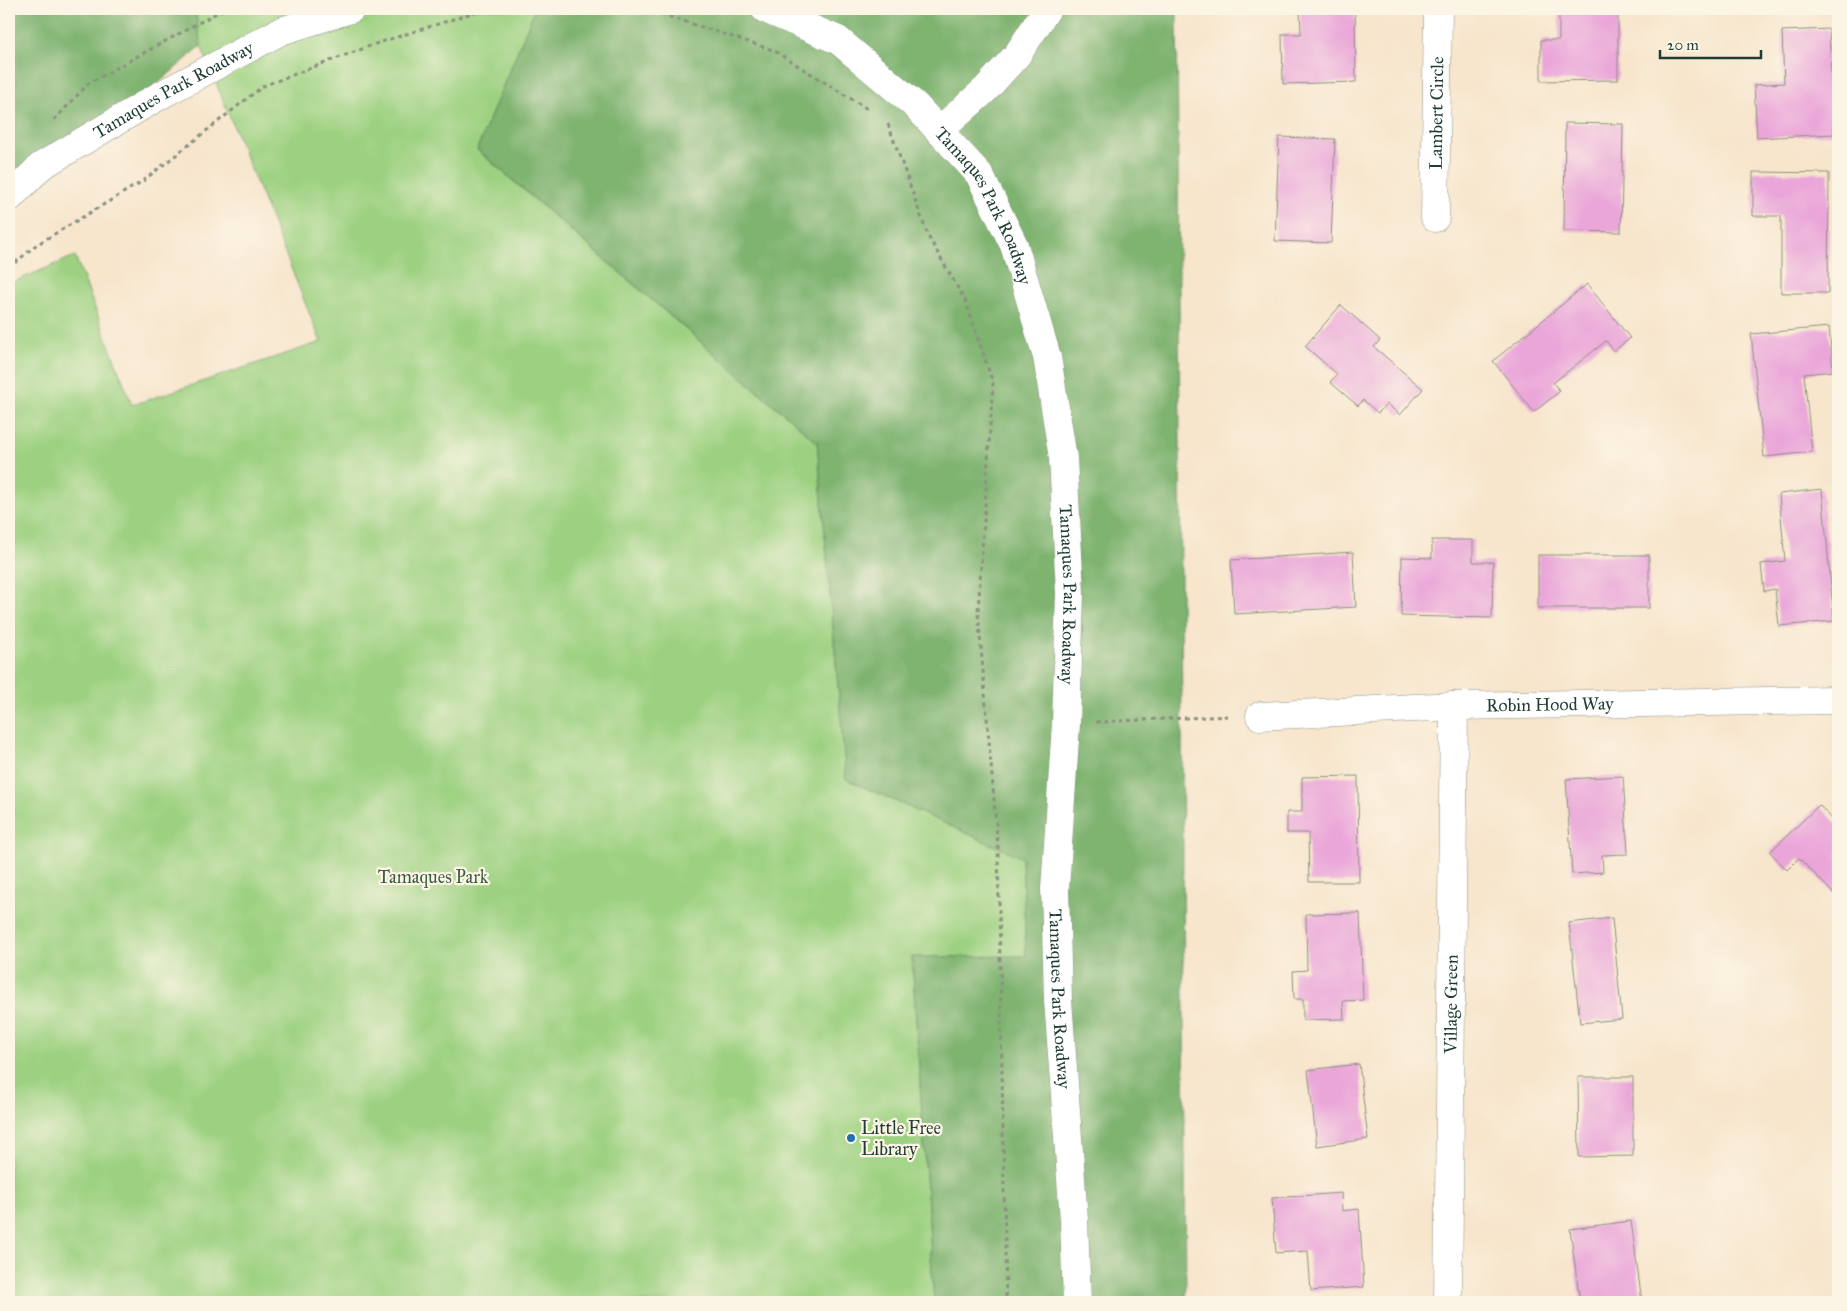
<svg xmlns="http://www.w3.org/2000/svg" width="1847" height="1311" viewBox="0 0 1847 1311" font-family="'IM FELL Great Primer',serif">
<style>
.green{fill:#9dd181;stroke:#5e875a}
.forest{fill:#7eb36f;stroke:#4e7852}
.building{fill:#eaa6d9}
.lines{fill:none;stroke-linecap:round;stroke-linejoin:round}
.street-casing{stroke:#8b9180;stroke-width:29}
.path{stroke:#8b9180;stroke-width:3;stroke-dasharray:4 4;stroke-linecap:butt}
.street{stroke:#fff;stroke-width:28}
.poi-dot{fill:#1f6fb2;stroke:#fcf5e5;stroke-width:2}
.labels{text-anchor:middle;stroke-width:4.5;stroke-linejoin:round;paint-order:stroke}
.street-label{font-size:18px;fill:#1f3d34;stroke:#fcf5e5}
.park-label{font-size:18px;fill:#385b43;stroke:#fcf5e5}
.poi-label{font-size:18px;fill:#1f3d34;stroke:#fcf5e5;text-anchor:start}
</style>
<rect width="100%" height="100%" fill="#fcf5e5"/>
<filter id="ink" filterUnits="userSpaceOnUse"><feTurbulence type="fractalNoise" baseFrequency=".02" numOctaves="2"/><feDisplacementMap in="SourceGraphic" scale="10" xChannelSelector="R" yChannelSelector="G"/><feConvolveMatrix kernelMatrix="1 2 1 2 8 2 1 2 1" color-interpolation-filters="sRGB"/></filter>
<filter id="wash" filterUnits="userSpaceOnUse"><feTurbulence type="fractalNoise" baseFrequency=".0096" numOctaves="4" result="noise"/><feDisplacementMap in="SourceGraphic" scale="20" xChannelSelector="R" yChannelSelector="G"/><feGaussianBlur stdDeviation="1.12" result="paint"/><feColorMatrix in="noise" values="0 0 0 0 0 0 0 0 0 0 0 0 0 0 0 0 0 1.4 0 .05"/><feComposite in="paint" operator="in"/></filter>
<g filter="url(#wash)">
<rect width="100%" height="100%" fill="#f7e5cc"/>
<polygon class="green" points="195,9 535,9 477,150 817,442 846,779 1022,858 1026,956 912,958 934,1302 9,1302 9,284 75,256 132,405 321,342 201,46"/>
<g class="forest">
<polygon points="9,9 195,9 201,46 9,213"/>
<polygon points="535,9 1177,9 1186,1302 934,1302 912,957 1026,956 1022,858 846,779 817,442 477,149"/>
</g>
<g id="blocks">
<g class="building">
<polygon points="1300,9 1355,9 1356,82 1283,84 1282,34 1301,34"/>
<polygon points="1559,9 1618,9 1618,80 1541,81 1541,40 1559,40"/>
<polygon points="1829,29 1834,134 1757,138 1754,85 1784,83 1782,31"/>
<polygon points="1565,123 1623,124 1621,232 1564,231"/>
<polygon points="1279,137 1335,139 1331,243 1275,241"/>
<polygon points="1753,172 1829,173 1828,293 1781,293 1781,216 1753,216"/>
<polygon points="1587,284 1630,338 1614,351 1606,341 1553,383 1560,391 1534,412 1493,361"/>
<polygon points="1341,305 1380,340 1374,347 1423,389 1400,415 1387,404 1378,413 1363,400 1358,406 1330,382 1337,374 1305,346"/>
<polygon points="1829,327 1833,371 1804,374 1812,452 1764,457 1751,334"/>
<polygon points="1822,489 1834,621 1779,626 1775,589 1764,591 1761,564 1785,561 1779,494"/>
<polygon points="1432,540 1473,540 1473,562 1493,562 1492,618 1401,616 1402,557 1432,558"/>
<polygon points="1353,552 1356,607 1234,614 1231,560"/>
<rect x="1538" y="555" width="111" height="53"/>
<polygon points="1358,776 1359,882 1309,882 1308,833 1287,833 1287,812 1302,812 1302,777"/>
<polygon points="1623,776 1628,854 1602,855 1603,872 1572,874 1566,779"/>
<polygon points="1819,805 1838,825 1838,898 1799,858 1787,870 1770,852"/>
<polygon points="1360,913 1363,1000 1343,1001 1344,1019 1303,1020 1303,999 1294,999 1293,971 1307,970 1306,914"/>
<polygon points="1612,918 1622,1019 1580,1023 1569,923"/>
<polygon points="1359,1064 1368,1139 1317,1146 1308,1070"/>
<polygon points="1578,1077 1633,1077 1633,1156 1579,1157"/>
<polygon points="1341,1193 1342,1211 1359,1209 1364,1287 1311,1291 1308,1251 1276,1253 1272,1198"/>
<polygon points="1631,1221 1642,1302 1580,1302 1570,1229"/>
</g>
</g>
</g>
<g filter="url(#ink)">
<use href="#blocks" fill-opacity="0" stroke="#8b9180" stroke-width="1"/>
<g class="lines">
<g class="street-casing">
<g id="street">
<path id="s1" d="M765 9 838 40 916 106 979 174 1014 245 1047 357 1063 458 1070 593 1066 724 1055 889 1058 1000 1074 1220 1077 1302"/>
<polyline points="939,131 986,89 1017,55 1047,9"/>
<path id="s2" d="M9 198 41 166 159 96 281 31 351 9"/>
<path id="s3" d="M1435 218 1438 9"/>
<path id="s4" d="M1260 716 1454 706 1838 700"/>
<path id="s5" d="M1448 1302 1454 706"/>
</g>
</g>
<g class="path">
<polyline points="646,9 773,50 869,110"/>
<polyline points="54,120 89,83 222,10 228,9"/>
<polyline points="888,124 928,236 966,302 993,383 978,612 998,847 1006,1302"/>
<polyline points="9,268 36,245 143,181 263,86 378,43 485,9"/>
<polyline points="1096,722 1230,716"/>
</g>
<use href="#street" class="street"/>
</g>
</g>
<circle class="poi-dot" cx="851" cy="1138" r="5"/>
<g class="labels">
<g class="street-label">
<text dy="6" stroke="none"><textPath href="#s2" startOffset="198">Tamaques Park Roadway</textPath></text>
<text dy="6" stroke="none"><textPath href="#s3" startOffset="105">Lambert Circle</textPath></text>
<text dy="6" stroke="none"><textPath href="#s1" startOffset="304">Tamaques Park Roadway</textPath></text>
<text dy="6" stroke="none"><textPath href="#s1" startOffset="709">Tamaques Park Roadway</textPath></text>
<text dy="6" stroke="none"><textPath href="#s4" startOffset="290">Robin Hood Way</textPath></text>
<text dy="6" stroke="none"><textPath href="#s1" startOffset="1114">Tamaques Park Roadway</textPath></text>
<text dy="6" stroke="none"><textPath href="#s5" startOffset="298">Village Green</textPath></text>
</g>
<g class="park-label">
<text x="433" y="883">Tamaques Park</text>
</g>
<g class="poi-label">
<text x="861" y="1134">Little Free<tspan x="861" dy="21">Library</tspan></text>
</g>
</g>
<rect width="1847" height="1311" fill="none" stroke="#fcf5e5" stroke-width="30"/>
<path d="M1660 50v8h101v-8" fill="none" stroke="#1f3d34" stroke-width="2.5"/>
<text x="1667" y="50" font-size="15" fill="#1f3d34" stroke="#fcf5e5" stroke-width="4" paint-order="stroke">20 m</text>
</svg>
